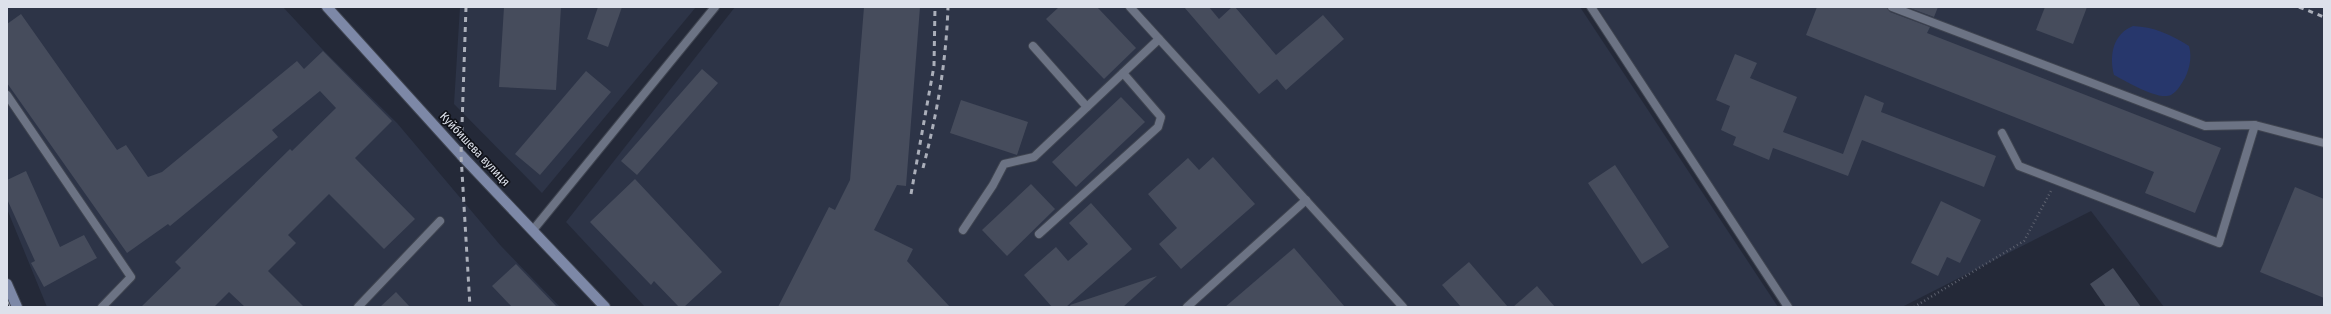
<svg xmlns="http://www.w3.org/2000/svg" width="2331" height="314" viewBox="0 0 2331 314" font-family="'Fira Sans Condensed',sans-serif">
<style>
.built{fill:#2d3447}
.green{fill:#27376c}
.building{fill:#464c5c}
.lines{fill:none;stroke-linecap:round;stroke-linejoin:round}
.lane-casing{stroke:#3f4450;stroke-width:10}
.secondary-casing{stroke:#3f4450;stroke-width:12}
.path{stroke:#5c606e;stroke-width:2.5;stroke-dasharray:1 3;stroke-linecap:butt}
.lane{stroke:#6c7384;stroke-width:8}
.secondary{stroke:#7d88a7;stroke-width:10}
.tram{stroke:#abafba;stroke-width:1}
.rail{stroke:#abafba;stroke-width:3;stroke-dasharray:5 5;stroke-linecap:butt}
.labels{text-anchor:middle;stroke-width:3.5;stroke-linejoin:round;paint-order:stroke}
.street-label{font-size:12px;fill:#dde1eb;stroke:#101219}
</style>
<rect width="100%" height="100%" fill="#242938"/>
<g class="built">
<polygon points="7,7 283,7 322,49 397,123 501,246 560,307 47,307 7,209"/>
<polygon points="460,7 696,7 542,193 454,104"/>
<polygon points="735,7 1580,7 1778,307 645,307 566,222"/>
<polygon points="1597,7 2324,7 2324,307 2164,307 2091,211 1902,307 1789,307"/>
</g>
<path class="green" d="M2133 26C2154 27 2170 34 2189 46 2192 57 2190 67 2185 78 2181 84 2178 91 2171 95 2158 101 2126 81 2114 75 2109 55 2113 34 2133 26Z"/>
<g class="building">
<polygon points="504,7 561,7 556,90 499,87"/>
<polygon points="598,7 622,7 608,47 587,39"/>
<polygon points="864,7 920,7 906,186 897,185 874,230 913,249 907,261 950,307 778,307 829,207 835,210 850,180"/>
<polygon points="1059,7 1097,7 1136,48 1104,79 1046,19"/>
<polygon points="1184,7 1209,7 1219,19 1232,7 1235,7 1276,55 1323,15 1344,39 1286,90 1277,79 1259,94"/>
<polygon points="1817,7 1887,7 1890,12 1930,27 1927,33 2221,148 2195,213 2145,193 2154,172 1806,35"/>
<polygon points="1907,7 1938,7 1934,17"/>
<polygon points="2045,7 2087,7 2073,44 2036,30"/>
<polygon points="21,14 117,150 126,145 148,177 162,172 297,61 304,69 323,51 392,121 355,158 415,219 384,249 329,194 288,235 296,243 268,271 304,307 245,307 229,292 214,307 141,307 181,268 175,262 290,149 292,151 336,108 320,91 272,130 278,137 170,226 168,224 127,253 7,83 7,24"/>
<polygon points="1735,54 1757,63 1750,78 1797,97 1783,132 1843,154 1865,95 1884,103 1881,112 1996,156 1984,187 1862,140 1848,176 1773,148 1769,160 1733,145 1736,137 1721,130 1730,106 1716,100"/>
<polygon points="702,69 718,83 637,175 621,161"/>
<polygon points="586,71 611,92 540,175 515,154"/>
<polygon points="1121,97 1145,122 1076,187 1052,162"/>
<polygon points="961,100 1028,122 1017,155 950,133"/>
<polygon points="1213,157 1255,204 1181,269 1159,244 1177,228 1148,194 1188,158 1199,170"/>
<polygon points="1615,165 1669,247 1642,264 1588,183"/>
<polygon points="26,171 60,247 84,235 97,258 44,287 31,263 35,261 7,199 7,180"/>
<polygon points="635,179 722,272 684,307 679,307 654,281 651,285 590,222"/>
<polygon points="1031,184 1055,209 1007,256 982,230"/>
<polygon points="2295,187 2324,199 2324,298 2260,272"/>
<polygon points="1941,201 1981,220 1960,263 1947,257 1938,276 1911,263"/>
<polygon points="1091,203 1132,249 1066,307 1052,307 1024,275 1056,247 1068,261 1088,244 1069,223"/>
<polygon points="1294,248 1345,307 1225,307"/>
<polygon points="1469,262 1508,307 1461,307 1442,285"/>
<polygon points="516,264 557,307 512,307 492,286"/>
<polygon points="2113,268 2141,307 2106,307 2090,284"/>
<polygon points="1157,276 1123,307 1071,307 1070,305"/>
<polygon points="1537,286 1555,307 1513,307"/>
<polygon points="396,292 410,307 380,307"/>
</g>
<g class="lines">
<g class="lane-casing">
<g id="lane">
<polyline points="1130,7 1403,307"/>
<polyline points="1591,7 1788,307"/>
<polyline points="1892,7 2205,126 2255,125 2324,143"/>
<polyline points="1033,46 1087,107"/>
<polyline points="7,95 131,277 102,307"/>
<polyline points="2002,133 2019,166 2219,243 2255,125"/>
<polyline points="533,230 715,7"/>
<polyline points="963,230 993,185 1004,164 1034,157 1159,39"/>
<polyline points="1039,234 1158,127 1161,117 1123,73"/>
<polyline points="358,307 440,221"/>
<polyline points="1187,307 1306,200"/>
</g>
</g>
<g class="secondary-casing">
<g id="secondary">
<polyline points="327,7 461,155 605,307"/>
<polyline points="7,284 17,307"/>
</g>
</g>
<polyline class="path" points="1914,307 2024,241 2051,191"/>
<use href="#lane" class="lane"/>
<use href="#secondary" class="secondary"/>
<polyline class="tram" points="7,299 10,307"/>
<g class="rail">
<polyline points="466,7 461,155 470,307"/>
<polyline points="2299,7 2324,17"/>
<path d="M923 168C937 114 946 64 948 7"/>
<polyline points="911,194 934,66 935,7"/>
</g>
</g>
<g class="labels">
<g class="street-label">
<text transform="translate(475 149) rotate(47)" y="4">Куйбишева вулиця</text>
</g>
</g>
<rect width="2331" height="314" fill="none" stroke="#dde1eb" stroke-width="16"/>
</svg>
